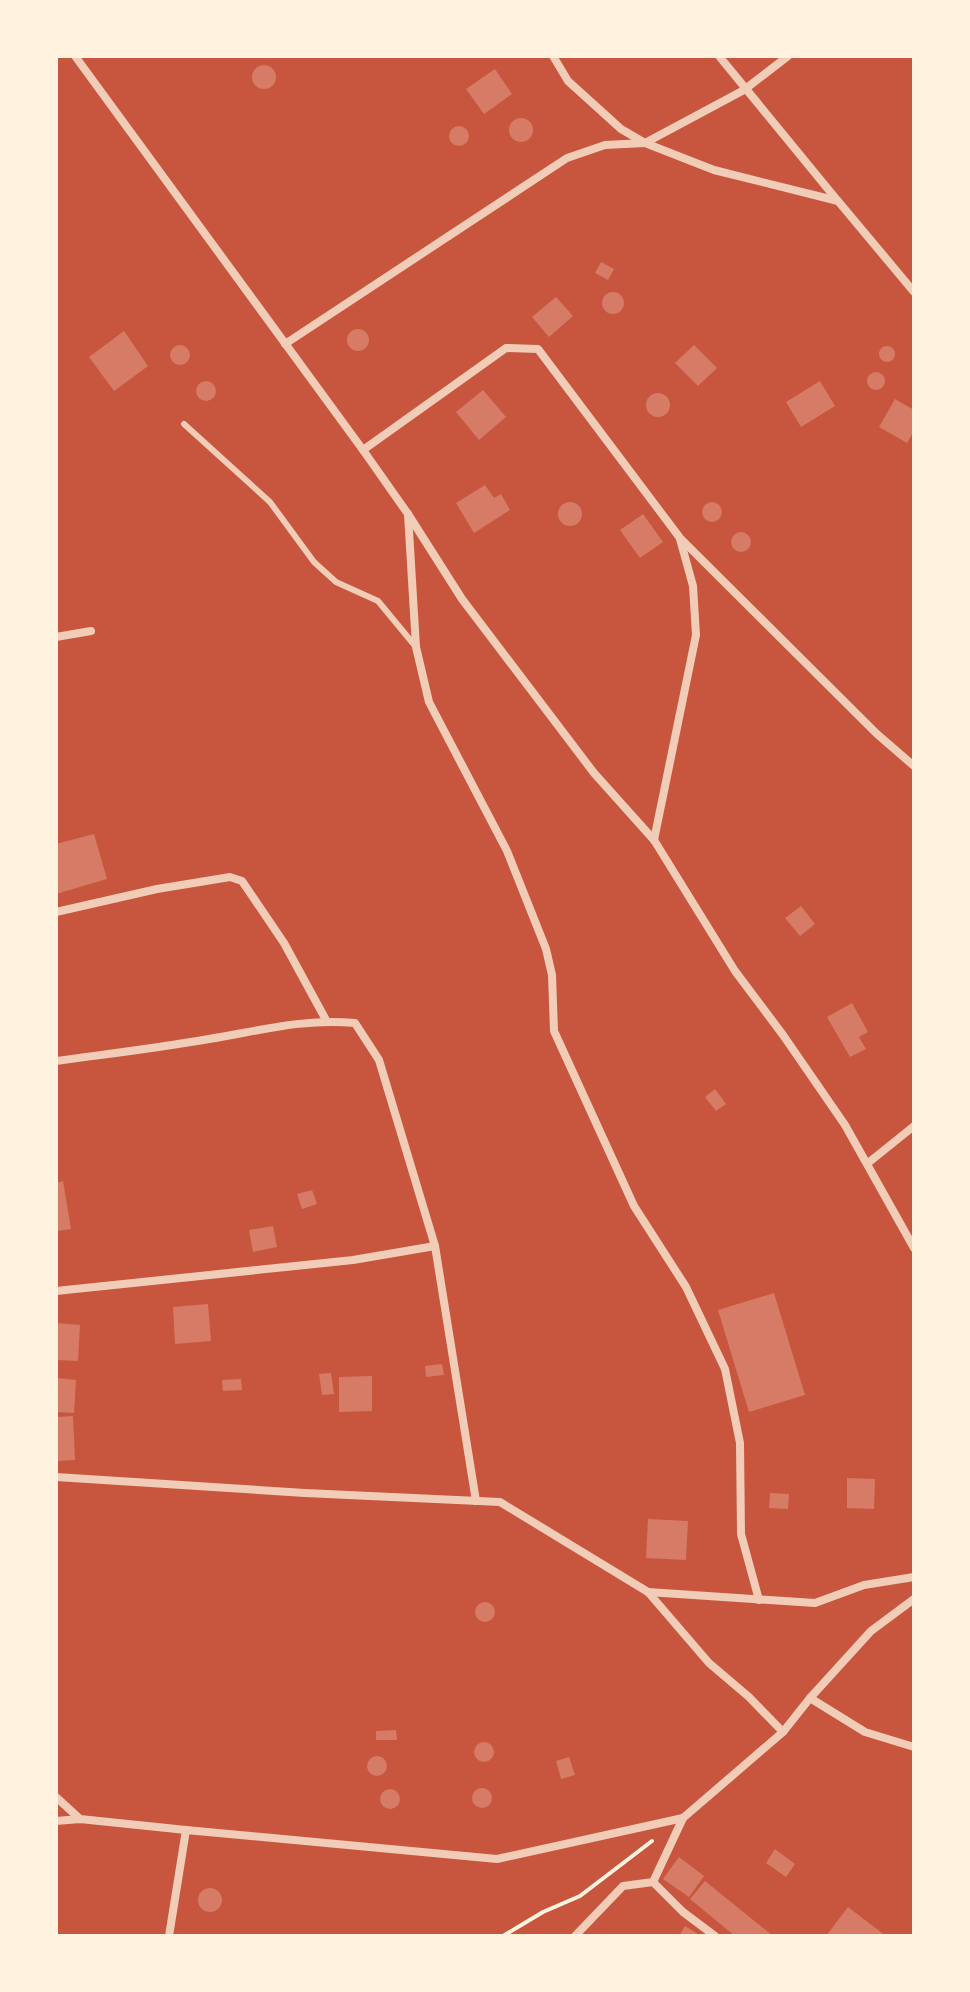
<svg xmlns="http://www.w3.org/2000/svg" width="970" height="1992" viewBox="0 0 970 1992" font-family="'Nunito Sans',sans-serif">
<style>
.building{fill:#d67c66}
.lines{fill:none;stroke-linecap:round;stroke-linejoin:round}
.path{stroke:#fff3e0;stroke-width:4}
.service{stroke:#f1ccb7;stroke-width:6}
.minor{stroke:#f1ccb7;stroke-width:8}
</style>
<rect width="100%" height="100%" fill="#c8553d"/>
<g class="building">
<circle cx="264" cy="77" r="12"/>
<polygon points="495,69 512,94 484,114 466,89"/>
<circle cx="521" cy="130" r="12"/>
<circle cx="459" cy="136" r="10"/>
<polygon points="601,262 614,269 608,280 595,273"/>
<circle cx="613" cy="303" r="11"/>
<polygon points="556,297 573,316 549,337 532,317"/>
<circle cx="358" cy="340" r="11"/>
<polygon points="124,331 148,366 114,391 89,357"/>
<polygon points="694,345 717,368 698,386 675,363"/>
<circle cx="180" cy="355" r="10"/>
<circle cx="887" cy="354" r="8"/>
<circle cx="876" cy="381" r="9"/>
<polygon points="820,381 835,406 801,427 786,402"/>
<circle cx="206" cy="391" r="10"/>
<polygon points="483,390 506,417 479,440 456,412"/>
<circle cx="658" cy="405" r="12"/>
<polygon points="895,399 914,410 914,431 907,443 879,427"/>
<polygon points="485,485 494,498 501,494 510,510 474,533 456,503"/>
<circle cx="712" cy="512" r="10"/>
<circle cx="570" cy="514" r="12"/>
<polygon points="643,514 663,542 640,558 620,530"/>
<circle cx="741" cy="542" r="10"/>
<polygon points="94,834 107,879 56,894 56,844"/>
<polygon points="801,906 815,924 800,936 785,918"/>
<polygon points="852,1003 868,1032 859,1037 866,1049 850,1057 827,1017"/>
<polygon points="715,1089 726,1104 716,1111 705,1097"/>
<polygon points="63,1181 71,1229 56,1231 56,1183"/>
<polygon points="312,1190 317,1204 302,1209 297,1194"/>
<polygon points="273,1226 277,1247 253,1252 249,1230"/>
<polygon points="774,1293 805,1395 749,1412 718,1310"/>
<polygon points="208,1304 211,1341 175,1344 173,1307"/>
<polygon points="56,1323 80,1325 78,1361 56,1360"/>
<polygon points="442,1364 444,1375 426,1377 425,1366"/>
<polygon points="331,1373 334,1394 322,1395 319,1374"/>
<polygon points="372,1376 372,1411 339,1412 339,1377"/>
<polygon points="56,1378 76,1380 74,1413 56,1412"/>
<polygon points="241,1379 242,1390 223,1391 222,1380"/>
<polygon points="73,1416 75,1460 56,1461 56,1417"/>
<polygon points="847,1478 875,1479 874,1509 847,1508"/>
<polygon points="770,1493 789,1494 788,1509 769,1508"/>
<polygon points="648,1519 688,1521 686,1560 646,1558"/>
<circle cx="485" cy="1612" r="10"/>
<polygon points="396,1730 397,1740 376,1740 376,1731"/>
<circle cx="484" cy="1752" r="10"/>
<circle cx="377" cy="1766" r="10"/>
<polygon points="569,1757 575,1775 561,1779 556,1761"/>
<circle cx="482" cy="1798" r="10"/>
<circle cx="390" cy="1799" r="10"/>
<polygon points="775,1849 795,1864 786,1877 766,1863"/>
<polygon points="679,1857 704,1876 689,1897 663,1879"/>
<polygon points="705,1881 773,1936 735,1936 690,1899"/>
<circle cx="210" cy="1900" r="12"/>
<polygon points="848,1907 886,1936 826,1936"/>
<polygon points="685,1926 701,1936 679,1936"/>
</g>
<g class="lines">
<polyline class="path" points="503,1936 543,1912 580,1896 652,1841"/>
<polyline class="service" points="184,424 270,502 314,562 336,582 378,601 416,647"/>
<g class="minor">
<polyline points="75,56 363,450 408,514 462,599 594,773 654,840 735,971 783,1035 845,1125 914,1248"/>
<polyline points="553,56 568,81 621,129 645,143 714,170 838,201 914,292"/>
<polyline points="719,56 837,200"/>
<polyline points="285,344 567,158 605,145 645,143 744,90 788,56"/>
<polyline points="363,450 506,348 538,349 680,538 877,734 914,766"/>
<polyline points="408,514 416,647 429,702 507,851 546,949 552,975 554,1031 634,1206 686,1287 725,1369 740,1443 741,1534 759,1600"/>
<polyline points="56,637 91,631"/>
<polyline points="654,840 696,635 693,586 680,539"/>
<polyline points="56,912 157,889 230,877 242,881 284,943 326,1020"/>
<path d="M56 1061C107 1054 158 1048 209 1039 259 1031 304 1018 355 1023L379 1060 435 1246 476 1501"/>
<polyline points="868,1163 914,1126"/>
<polyline points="56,1291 353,1260 435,1246"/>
<polyline points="56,1477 305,1493 500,1502 648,1592 709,1663 749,1697 783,1732"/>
<polyline points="648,1592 815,1603 864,1585 914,1577"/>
<polyline points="810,1698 865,1732 914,1747"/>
<polyline points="56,1797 80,1819"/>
<polyline points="56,1821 80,1819 186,1830"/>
<polyline points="653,1882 683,1912 715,1936"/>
<polyline points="169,1936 186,1830 497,1859 683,1818"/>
<polyline points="575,1936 623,1886 653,1882 683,1818 783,1732 810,1698 871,1631 914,1599"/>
</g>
</g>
<rect width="970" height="1992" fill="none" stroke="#fff3e0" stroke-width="116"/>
</svg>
